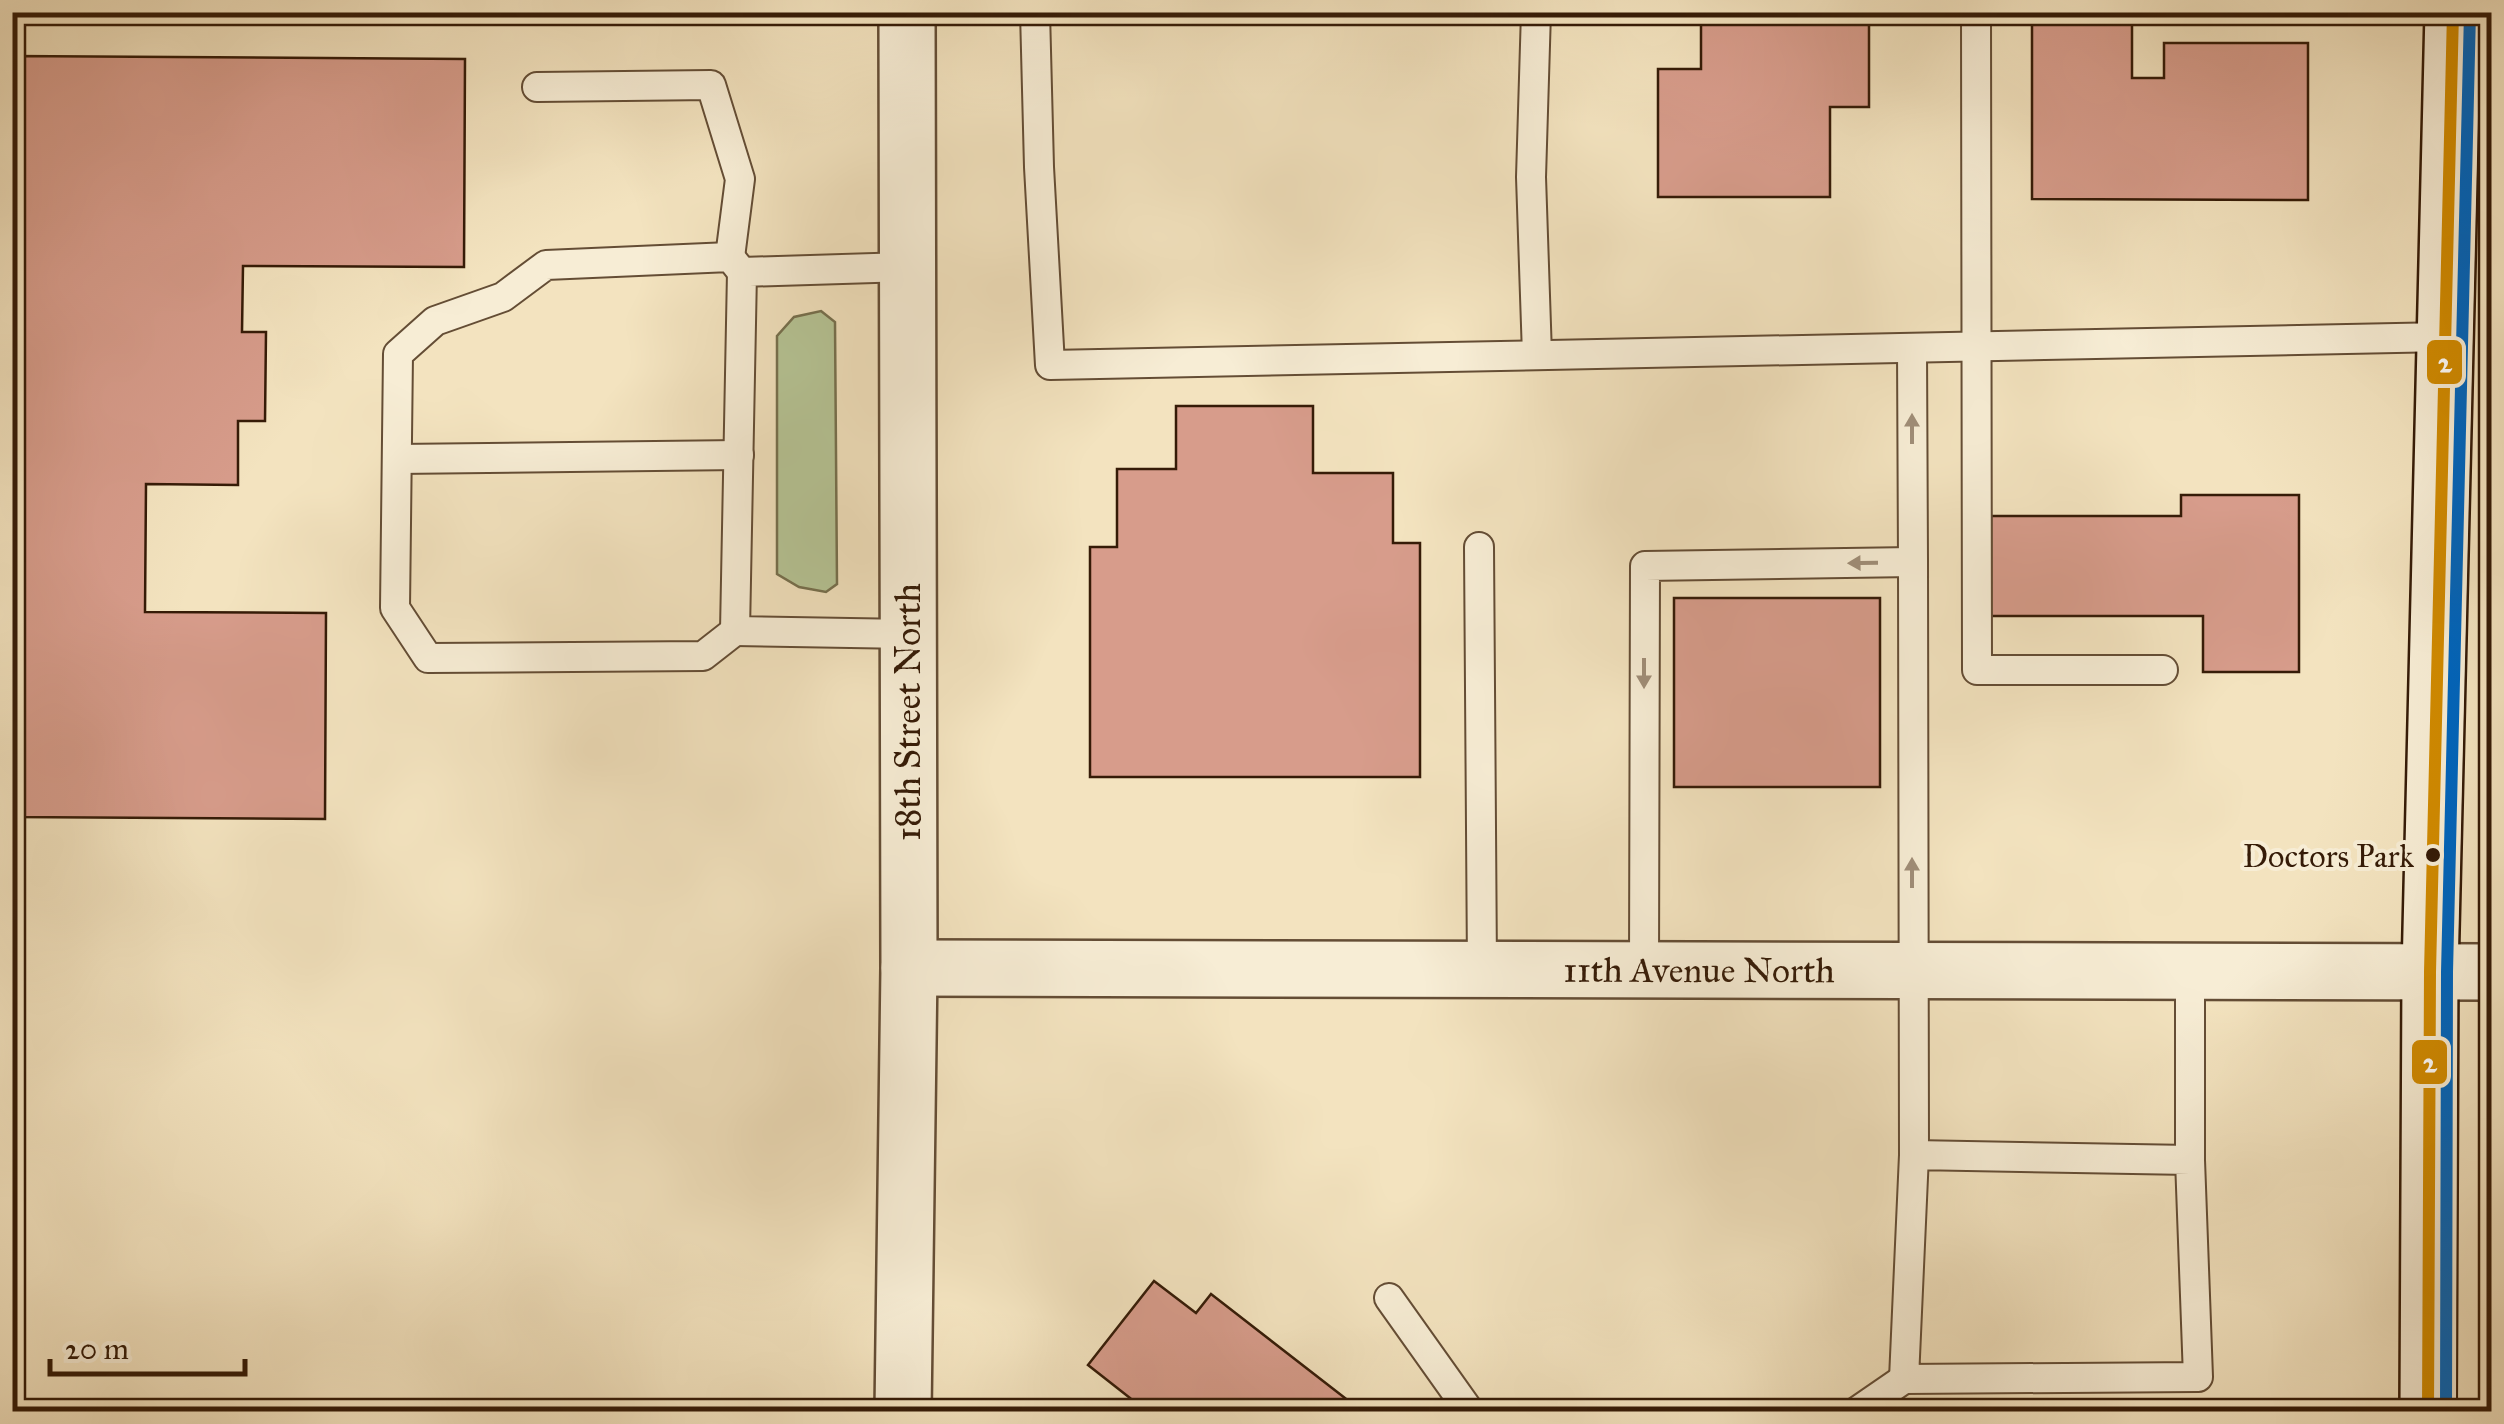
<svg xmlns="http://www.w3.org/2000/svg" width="2504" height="1424" viewBox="0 0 2504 1424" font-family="'IM FELL Great Primer',serif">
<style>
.green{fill:#b6c596;stroke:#76704e;stroke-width:2.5}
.building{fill:#d79c8b;stroke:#351b07;stroke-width:2.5}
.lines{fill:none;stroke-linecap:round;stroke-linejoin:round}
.lane-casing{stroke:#644d35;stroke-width:32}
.street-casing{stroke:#644d35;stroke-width:60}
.secondary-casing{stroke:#351b07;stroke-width:60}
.lane{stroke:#f7edd5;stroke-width:28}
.street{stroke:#f7edd5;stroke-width:55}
.secondary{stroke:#f7edd5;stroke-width:55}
.bus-1-casing{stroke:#f7edd5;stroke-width:20}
.bus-2-casing{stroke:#f7edd5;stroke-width:20}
.bus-1{stroke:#d08a01;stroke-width:12}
.bus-2{stroke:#0065bd;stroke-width:12}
.oneway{fill:#a08e78}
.bus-dot{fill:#351b07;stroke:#f7edd5;stroke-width:4}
.labels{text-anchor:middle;stroke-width:8;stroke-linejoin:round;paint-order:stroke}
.bus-label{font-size:32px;fill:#351b07;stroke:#f7edd5;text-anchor:end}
.street-label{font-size:35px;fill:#351b07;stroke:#f7edd5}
.line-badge{stroke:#f7edd5;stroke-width:4}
.badge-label{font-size:28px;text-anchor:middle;font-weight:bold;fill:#fff}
</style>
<rect width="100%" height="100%" fill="#f3e3bf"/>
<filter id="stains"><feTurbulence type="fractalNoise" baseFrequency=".002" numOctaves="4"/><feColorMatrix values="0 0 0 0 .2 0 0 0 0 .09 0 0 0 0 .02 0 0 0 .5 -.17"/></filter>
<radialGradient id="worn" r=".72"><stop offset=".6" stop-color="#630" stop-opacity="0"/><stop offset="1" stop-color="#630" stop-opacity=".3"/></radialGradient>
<polygon class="green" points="821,311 835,322 837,584 826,592 799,587 777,574 777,336 794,317"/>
<g class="building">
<polygon points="1701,12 1869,12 1869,107 1830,107 1830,197 1658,197 1658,69 1701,69"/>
<polygon points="2032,12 2132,12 2132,78 2164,78 2164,43 2308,43 2308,200 2032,199"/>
<polygon points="12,56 465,59 464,267 243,266 242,332 266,332 265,421 238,421 238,485 146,484 145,612 326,613 325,819 12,817"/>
<polygon points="1176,406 1313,406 1313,473 1393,473 1393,543 1420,543 1420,777 1090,777 1090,547 1117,547 1117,469 1176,469"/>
<polygon points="2181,495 2299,495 2299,672 2203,672 2203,616 1991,616 1991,516 2181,516"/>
<rect x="1674" y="598" width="206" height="189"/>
<polygon points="1154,1281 1196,1313 1211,1294 1363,1412 1120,1412 1130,1398 1088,1365"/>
</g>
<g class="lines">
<g class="lane-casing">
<g id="lane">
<polyline points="1035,12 1039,167 1050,365 2445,337"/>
<polyline points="1536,12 1531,177 1537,355"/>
<polyline points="1976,12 1977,670 2163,670"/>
<polyline points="537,87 711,85 740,179 730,257"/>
<polyline points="907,267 742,272 735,631 909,634"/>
<polyline points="1912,348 1913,562"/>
<polyline points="397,459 739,455"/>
<polyline points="1479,547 1482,969"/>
<polyline points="735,631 703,656 428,658 395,608 398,354 435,321 503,297 546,265 730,257 742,272"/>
<polyline points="1644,969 1645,566 1913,562 1914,1155"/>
<polyline points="2190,971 2190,1160 2198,1377 1904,1379 1914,1155 2190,1160"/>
<polyline points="1389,1298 1470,1412"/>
<polyline points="1856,1412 1904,1379"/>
</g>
</g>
<g class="street-casing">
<g id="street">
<path id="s1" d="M909 968 2492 972"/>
<polyline points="903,1412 909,968 907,12"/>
</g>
</g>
<g class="secondary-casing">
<polyline id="secondary" points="2428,1412 2430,972 2453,12"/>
</g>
<use href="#lane" class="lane"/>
<use href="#street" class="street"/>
<use href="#secondary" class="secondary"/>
<g class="bus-1-casing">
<polyline id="bus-1" points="2428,1412 2430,972 2453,12"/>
</g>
<g class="bus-2-casing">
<polyline id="bus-2" points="2446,1412 2447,972 2470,12"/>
</g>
<use href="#bus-1" class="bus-1"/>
<use href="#bus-2" class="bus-2"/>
</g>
<defs><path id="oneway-solid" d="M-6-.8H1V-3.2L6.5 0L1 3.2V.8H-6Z" transform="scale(2.5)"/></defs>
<g class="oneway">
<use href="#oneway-solid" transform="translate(1912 429) rotate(-90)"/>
<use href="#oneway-solid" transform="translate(1863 563) rotate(179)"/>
<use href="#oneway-solid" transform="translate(1644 673) rotate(90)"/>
<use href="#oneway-solid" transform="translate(1912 873) rotate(-90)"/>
</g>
<circle class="bus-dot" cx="2433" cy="855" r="9"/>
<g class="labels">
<g class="bus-label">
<text x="2414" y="867">Doctors Park</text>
</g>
<g class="street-label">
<text transform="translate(908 712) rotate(-90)" y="12">18th Street North</text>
<text dy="12" stroke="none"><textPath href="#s1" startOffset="790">11th Avenue North</textPath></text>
</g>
</g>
<g class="line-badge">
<rect x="2425" y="338" width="39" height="48" rx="10" fill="#d08a01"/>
<rect x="2410" y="1038" width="39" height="48" rx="10" fill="#d08a01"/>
</g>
<g class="badge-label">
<text x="2445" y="372">2</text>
<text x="2430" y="1072">2</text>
</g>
<rect width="2504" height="1424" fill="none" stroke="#f3e3bf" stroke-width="50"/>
<rect x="15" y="15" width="2474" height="1394" fill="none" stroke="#351b07" stroke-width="5"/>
<rect x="25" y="25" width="2454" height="1374" fill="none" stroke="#351b07" stroke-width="2.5"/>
<path d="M50 1359v15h195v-15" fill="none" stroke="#351b07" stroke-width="5"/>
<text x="65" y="1359" font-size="30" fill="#351b07" stroke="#f7edd5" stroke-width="8" paint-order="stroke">20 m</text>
<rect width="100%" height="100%" filter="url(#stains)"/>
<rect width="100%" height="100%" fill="url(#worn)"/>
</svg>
